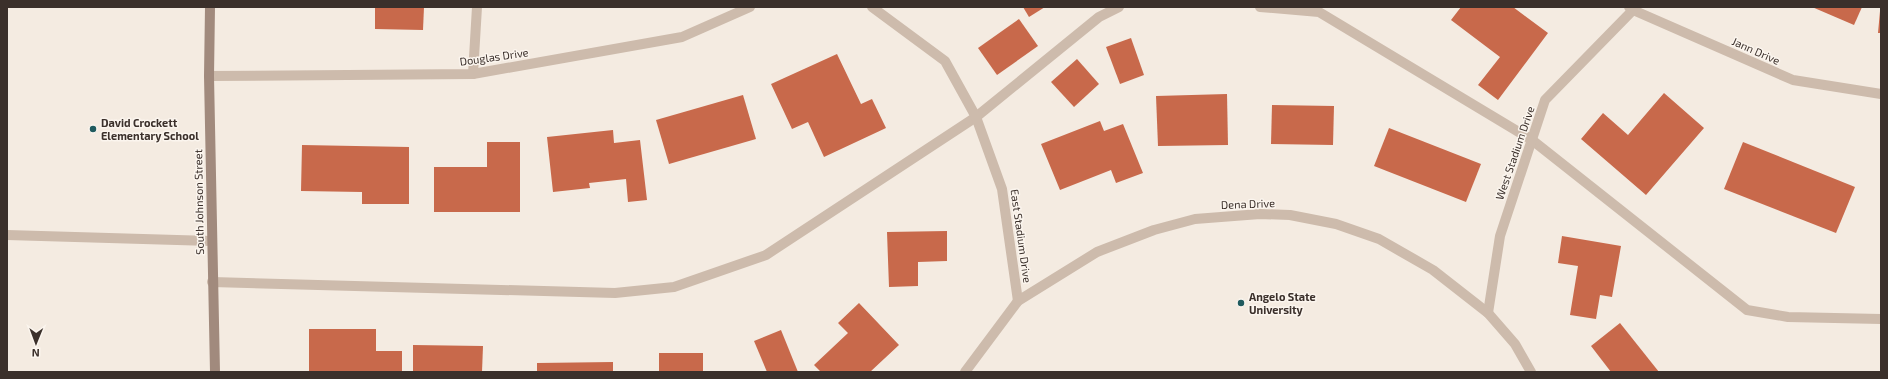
<svg xmlns="http://www.w3.org/2000/svg" width="1888" height="379" viewBox="0 0 1888 379" font-family="'Exo 2',sans-serif">
<style>
.building{fill:#c8694b}
.lines{fill:none;stroke-linecap:round;stroke-linejoin:round}
.service{stroke:#cdbbac;stroke-width:10}
.minor{stroke:#cdbbac;stroke-width:10}
.secondary{stroke:#a18a7d;stroke-width:10}
.poi-dot{fill:#1f5a5e;stroke:#fbf5ee;stroke-width:1.5}
.labels{text-anchor:middle;stroke-width:3;stroke-linejoin:round;paint-order:stroke}
.street-label{font-size:11px;fill:#3b302b;stroke:#fbf5ee}
.poi-label{font-size:11px;font-weight:bold;fill:#3b302b;stroke:#fbf5ee;text-anchor:start}
</style>
<rect width="100%" height="100%" fill="#f4ebe1"/>
<g class="building">
<polygon points="375,7 424,7 423,30 375,29"/>
<polygon points="1023,7 1045,7 1029,17"/>
<polygon points="1461,7 1513,7 1548,33 1498,100 1478,85 1500,57 1451,20"/>
<polygon points="1812,7 1862,7 1854,25"/>
<polygon points="1880,11 1881,11 1881,33 1878,33"/>
<polygon points="1019,19 1038,46 997,75 978,48"/>
<polygon points="1131,38 1144,75 1120,84 1106,47"/>
<polygon points="837,54 861,104 872,99 886,128 824,157 808,122 792,129 771,84"/>
<polygon points="1077,59 1099,84 1074,107 1051,82"/>
<polygon points="1664,93 1704,128 1646,195 1581,139 1603,113 1628,135"/>
<polygon points="1227,94 1228,145 1158,146 1156,96"/>
<polygon points="743,95 756,139 669,164 656,120"/>
<polygon points="1272,105 1334,106 1333,145 1271,144"/>
<polygon points="1100,121 1104,131 1123,124 1143,173 1116,183 1111,170 1060,190 1041,144"/>
<polygon points="1389,128 1481,164 1466,202 1374,166"/>
<polygon points="613,130 614,143 640,140 647,200 628,202 626,179 589,183 590,188 553,192 547,137"/>
<polygon points="487,142 520,142 520,212 434,212 434,167 487,167"/>
<polygon points="1743,142 1855,187 1836,233 1724,189"/>
<polygon points="302,145 409,147 409,204 362,204 362,192 301,191"/>
<polygon points="947,231 947,261 918,262 918,286 889,287 887,232"/>
<polygon points="1562,236 1621,246 1612,297 1600,295 1596,319 1570,315 1578,266 1558,263"/>
<polygon points="859,303 899,345 870,372 821,372 814,365 848,333 838,323"/>
<polygon points="1620,323 1659,372 1611,372 1591,346"/>
<polygon points="309,329 376,329 376,351 402,351 402,372 309,372"/>
<polygon points="781,330 798,372 767,372 754,341"/>
<polygon points="413,345 483,346 482,372 413,372"/>
<rect x="659" y="353" width="44" height="19"/>
<polygon points="613,362 613,372 537,372 537,363"/>
</g>
<g class="lines">
<g class="service">
<polyline points="1260,7 1319,12 1532,140 1747,310 1788,317 1881,319"/>
<polyline points="7,235 211,241"/>
<polyline points="212,282 615,293 674,287 766,255 976,117 1099,17 1119,7"/>
</g>
<g class="minor">
<polyline points="872,7 945,61 976,117 1002,189 1018,301"/>
<polyline points="1629,7 1633,10 1793,80 1881,94"/>
<polyline points="473,74 477,7"/>
<polyline points="209,76 473,74 682,37 750,7"/>
<polyline points="1488,313 1500,236 1545,100 1633,10"/>
<polyline points="965,372 1018,301 1097,252 1154,230 1195,219 1260,214 1290,215 1336,224 1379,239 1433,270 1488,313 1515,344 1531,372"/>
</g>
<polyline class="secondary" points="210,7 209,76 215,372"/>
</g>
<g class="poi-dot">
<circle cx="93" cy="129" r="4"/>
<circle cx="1241" cy="303" r="4"/>
</g>
<g class="labels">
<g class="street-label">
<text transform="translate(1756 51) rotate(24)" y="4">Jann Drive</text>
<text transform="translate(494 57) rotate(-8)" y="4">Douglas Drive</text>
<text transform="translate(1515 153) rotate(-71)" y="4">West Stadium Drive</text>
<text transform="translate(199 202) rotate(-91)" y="4">South Johnson Street</text>
<text transform="translate(1248 204) rotate(-2)" y="4">Dena Drive</text>
<text transform="translate(1021 236) rotate(82)" y="4">East Stadium Drive</text>
</g>
<g class="poi-label">
<text x="101" y="127">David Crockett<tspan x="101" dy="13">Elementary School</tspan></text>
<text x="1249" y="301">Angelo State<tspan x="1249" dy="13">University</tspan></text>
</g>
</g>
<rect width="1888" height="379" fill="none" stroke="#3b302b" stroke-width="16"/>
<g transform="translate(36 343) rotate(181)" stroke="#fbf5ee" stroke-width="3" paint-order="stroke">
<path d="M0-3L7 15L0 10L-7 15Z" fill="#3b302b"/>
<text y="-6" font-size="11" font-weight="bold" text-anchor="middle" fill="#3b302b">N</text>
</g>
</svg>
